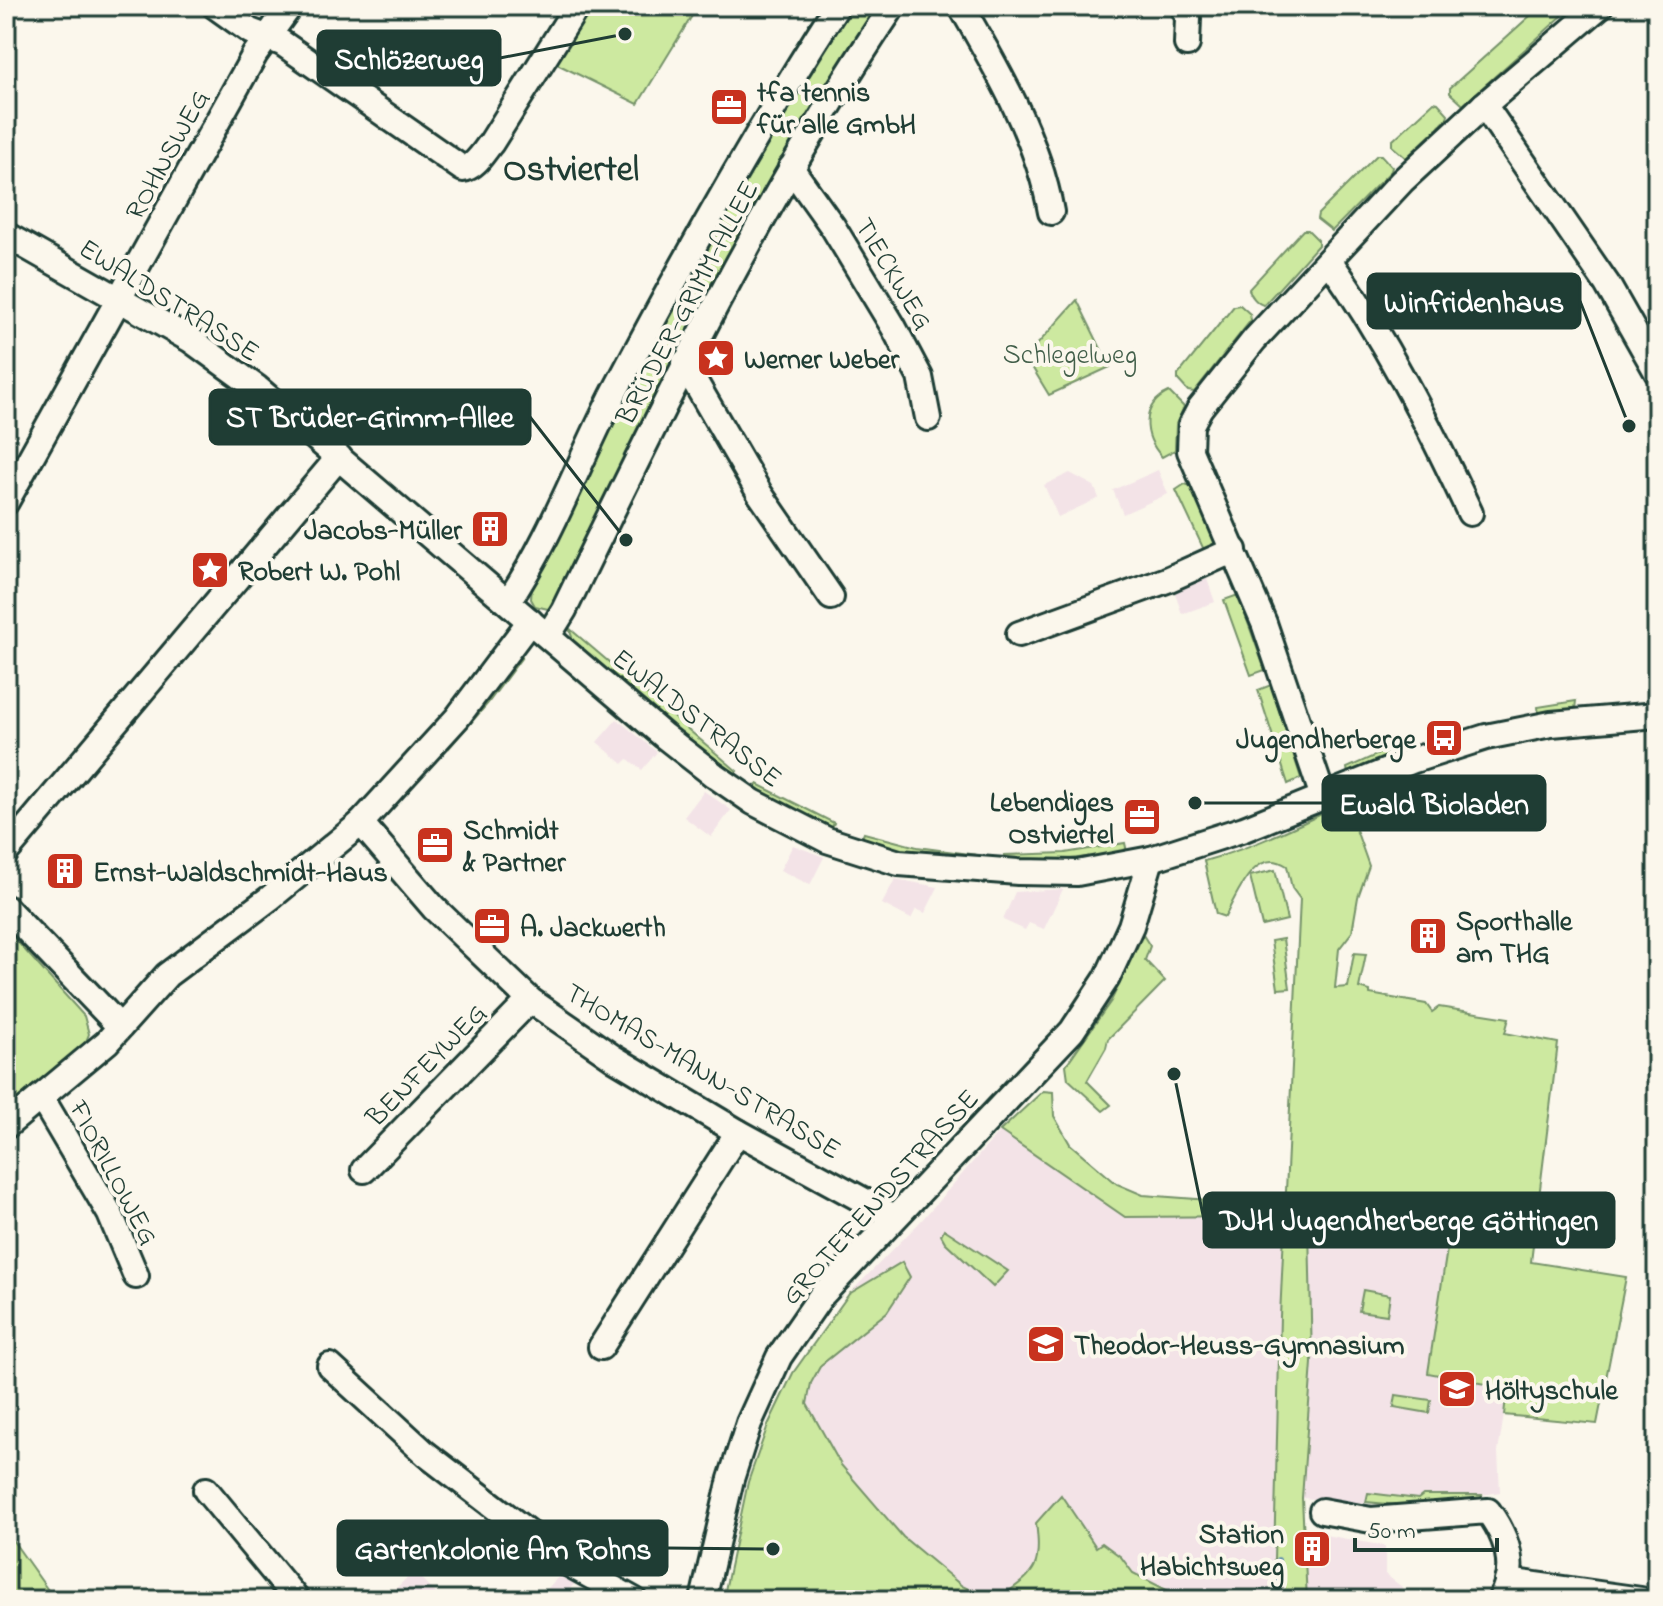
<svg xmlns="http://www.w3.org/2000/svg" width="1663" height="1606" viewBox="0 0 1663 1606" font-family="'Indie Flower',sans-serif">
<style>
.built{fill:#f3e3e7}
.green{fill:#cde9a0;stroke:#76936a;stroke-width:2}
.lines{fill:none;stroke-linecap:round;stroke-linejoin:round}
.stream{stroke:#6d99ae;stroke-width:6}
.minor-casing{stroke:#1f3d34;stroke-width:30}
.minor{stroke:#fbf7ec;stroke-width:24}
.labels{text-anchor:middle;stroke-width:8;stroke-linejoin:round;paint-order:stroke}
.poi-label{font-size:28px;font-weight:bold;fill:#1f3d34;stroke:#fbf7ec;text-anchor:start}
.street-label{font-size:28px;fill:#1f3d34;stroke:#fbf7ec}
.park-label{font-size:28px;fill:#425f4a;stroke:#fbf7ec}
.district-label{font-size:36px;font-weight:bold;fill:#1f3d34;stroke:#fbf7ec}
.leader{fill:none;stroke:#1f3d34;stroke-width:3}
.callout-dot{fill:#1f3d34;stroke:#fbf7ec;stroke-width:3}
.callout{fill:#1f3d34;stroke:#1f3d34;stroke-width:3}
.callout-label{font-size:30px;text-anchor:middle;font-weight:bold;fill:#fff}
</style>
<rect width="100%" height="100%" fill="#fbf7ec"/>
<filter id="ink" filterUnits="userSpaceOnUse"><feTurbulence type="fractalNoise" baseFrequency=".0125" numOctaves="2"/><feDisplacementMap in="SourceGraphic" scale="16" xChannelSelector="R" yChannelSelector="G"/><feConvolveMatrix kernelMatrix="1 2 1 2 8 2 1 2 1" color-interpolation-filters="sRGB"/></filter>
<g filter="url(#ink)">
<g class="built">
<polygon points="1158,470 1168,494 1123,514 1113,490"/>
<polygon points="1070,473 1094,486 1099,498 1058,517 1044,485"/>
<polygon points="1207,579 1215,602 1182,614 1174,590"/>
<polygon points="617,719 657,752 642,770 628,759 623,764 597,742"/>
<polygon points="704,791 731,810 711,837 684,817"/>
<polygon points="793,845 824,857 810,885 780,870"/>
<polygon points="895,879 938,887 925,913 916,909 911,919 882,904"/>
<polygon points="1063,889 1044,929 1029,923 1025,930 1003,920 1015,892"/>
<polygon points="1000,1131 1125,1217 1286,1215 1280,1316 1273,1600 939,1600 768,1425 793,1373 849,1294 920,1222"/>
<polygon points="1308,1227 1626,1277 1597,1424 1504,1415 1498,1452 1500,1492 1482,1495 1481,1500 1421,1507 1302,1498 1312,1363"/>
<polygon points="1320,1534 1385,1546 1385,1574 1402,1587 1399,1600 1307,1600 1305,1553 1320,1553"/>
<polygon points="414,1571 442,1600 384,1600"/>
<polygon points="564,1571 578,1580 559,1600 553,1600 544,1592"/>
</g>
<g class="green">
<polygon points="587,6 698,6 638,104 551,61"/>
<polygon points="847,6 883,6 555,605 548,609 535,606 531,599 532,587 575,495 706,241"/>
<polygon points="1541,6 1560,6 1562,16 1463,105 1450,93 1450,88"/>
<polygon points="1434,102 1438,103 1448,114 1447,119 1406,158 1392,146 1392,141"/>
<polygon points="1377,155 1381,155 1392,167 1391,171 1332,231 1317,219 1318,214"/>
<path d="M1303 230H1308L1318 240V245L1264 305C1257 304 1250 295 1249 289Z"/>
<polygon points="1077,300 1110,367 1049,395 1026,357"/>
<polygon points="1240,305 1250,314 1251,320 1194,392 1188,391 1178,380 1178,375 1234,306"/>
<path d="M1169 392 1184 407 1176 424 1175 450 1162 457C1143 436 1140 405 1169 392Z"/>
<polygon points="1185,484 1191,486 1214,536 1216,544 1204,550 1176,490"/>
<polygon points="1238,595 1265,670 1251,675 1224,600"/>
<polygon points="569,628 737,771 733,775 574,643"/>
<polygon points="519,653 522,657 488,703 449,748 446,745"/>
<polygon points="1271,685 1301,778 1288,784 1258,690"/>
<polygon points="1576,701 1575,709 1539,715 1538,707"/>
<polygon points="1385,751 1385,759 1348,774 1347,768"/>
<polygon points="757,784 834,823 831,830 754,791"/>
<path d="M1343 803 1348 807 1369 866 1358 897 1352 932 1339 949 1335 988 1348 987 1354 953 1366 954 1359 988 1370 991V994L1426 1004 1432 1012 1439 1007 1509 1018 1505 1033 1558 1043 1531 1262 1626 1277 1597 1424 1504 1415 1507 1388 1428 1373 1447 1249 1309 1227 1312 1363 1302 1498 1307 1600H1273L1280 1316 1300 899 1292 888 1287 866C1255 845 1236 896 1225 917L1216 914 1204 861C1252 848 1299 826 1343 803Z"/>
<polygon points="864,833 917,847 978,855 977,863 888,849 861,840"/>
<polygon points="1125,843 1127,852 1046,862 1004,862 1004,855 1065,853"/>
<polygon points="1275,870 1287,920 1262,926 1250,876"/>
<polygon points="6,929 84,1016 89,1034 85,1044 6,1109"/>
<polygon points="1143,935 1150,946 1145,960 1165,981 1108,1039 1106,1048 1087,1081 1111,1105 1103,1111 1068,1079 1066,1065 1111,1001"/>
<polygon points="1283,939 1290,988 1278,989 1271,941"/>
<polygon points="1043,1091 1053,1092 1054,1116 1070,1144 1117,1184 1143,1195 1223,1201 1257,1216 1125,1217 1000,1131"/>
<polygon points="944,1229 1008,1271 993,1287 945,1242 941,1235"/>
<polygon points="902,1262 910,1277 887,1312 821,1365 811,1383 807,1404 841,1465 903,1537 962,1586 992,1600 723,1600 748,1482 768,1425 793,1373 849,1294"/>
<polygon points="1363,1290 1390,1295 1387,1315 1359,1311"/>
<polygon points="1396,1395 1431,1400 1429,1413 1394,1407"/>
<polygon points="1368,1493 1418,1499 1423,1495 1482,1495 1481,1500 1421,1507 1366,1502"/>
<path d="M1061 1495 1096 1547 1102 1543 1121 1557 1133 1573 1186 1600H997C1033 1573 1043 1572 1036 1523Z"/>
<polygon points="6,1531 55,1600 6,1600"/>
</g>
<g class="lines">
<polyline class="stream" points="1278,1600 1278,1560"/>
<g class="minor-casing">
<g id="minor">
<path d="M215 6 250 31 282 43 463 169C476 167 483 152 491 143L577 6"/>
<path d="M961 6C998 70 1038 139 1051 212"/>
<polyline points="1183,6 1188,18 1187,44"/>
<polyline points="1484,105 1607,284 1657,372"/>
<polyline points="791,168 833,227 893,326 920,377 928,418"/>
<polyline points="6,235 191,340 257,388 664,736 714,775 753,802 827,840 899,863 1018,872 1077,873 1151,859 1244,829 1414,760 1486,737 1551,724 1657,715"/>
<path d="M1329 260C1385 339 1429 425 1470 513"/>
<polyline points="684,363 760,494 831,597"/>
<polyline points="6,502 255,54 290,6"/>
<path d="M508 602C552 536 579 461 615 391 684 260 757 130 837 6"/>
<polyline points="1019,634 1167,580 1234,550"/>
<path d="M548 636 564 610C664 403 764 197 893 6"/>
<polyline points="1323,797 1264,623 1190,451 1191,425 1200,408 1254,340 1402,181 1484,105 1600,6"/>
<polyline points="361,823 434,908 530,1000 614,1058 738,1132 894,1217"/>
<polyline points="6,852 339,457"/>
<polyline points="6,908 120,1027"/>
<polyline points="41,1097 110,1214 136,1276"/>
<polyline points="6,1126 107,1042 167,975 270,898 361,823 457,718 530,621"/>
<polyline points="364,1170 530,1000"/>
<polyline points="601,1347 738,1132"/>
<polyline points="330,1366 426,1454 569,1564 634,1600"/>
<polyline points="206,1490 297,1600"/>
<path d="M1322 1511 1371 1520 1488 1511C1508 1538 1518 1569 1500 1600"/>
<polyline points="1507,1581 1641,1600"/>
<polyline points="703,1600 731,1479 749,1423 779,1357 821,1296 1072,1031 1107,978 1131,926 1151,859"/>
</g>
</g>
<use href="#minor" class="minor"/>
</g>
</g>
<defs>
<g id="office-square" transform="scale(2)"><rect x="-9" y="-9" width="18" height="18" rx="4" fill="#c8321e" stroke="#fbf7ec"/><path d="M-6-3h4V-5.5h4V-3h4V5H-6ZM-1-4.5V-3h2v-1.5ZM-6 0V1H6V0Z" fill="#fff"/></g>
<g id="sight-square" transform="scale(2)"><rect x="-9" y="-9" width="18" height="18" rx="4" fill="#c8321e" stroke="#fbf7ec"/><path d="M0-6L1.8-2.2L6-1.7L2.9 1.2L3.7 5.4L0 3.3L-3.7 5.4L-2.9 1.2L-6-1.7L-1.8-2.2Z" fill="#fff"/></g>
<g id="building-square" transform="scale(2)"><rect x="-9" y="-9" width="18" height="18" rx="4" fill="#c8321e" stroke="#fbf7ec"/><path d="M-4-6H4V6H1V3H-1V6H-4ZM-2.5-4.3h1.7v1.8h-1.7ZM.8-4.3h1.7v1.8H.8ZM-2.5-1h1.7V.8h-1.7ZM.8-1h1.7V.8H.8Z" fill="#fff"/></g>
<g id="bus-square" transform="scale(2)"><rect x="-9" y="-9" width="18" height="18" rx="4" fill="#c8321e" stroke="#fbf7ec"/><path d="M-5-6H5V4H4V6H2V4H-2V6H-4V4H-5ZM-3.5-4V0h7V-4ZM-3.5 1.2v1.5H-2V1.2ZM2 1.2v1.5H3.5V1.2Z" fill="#fff"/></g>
<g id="school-square" transform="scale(2)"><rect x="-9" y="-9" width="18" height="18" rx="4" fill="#c8321e" stroke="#fbf7ec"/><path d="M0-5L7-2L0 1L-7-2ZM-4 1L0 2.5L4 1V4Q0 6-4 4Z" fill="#fff"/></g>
</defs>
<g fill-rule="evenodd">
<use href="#office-square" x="729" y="107"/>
<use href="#sight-square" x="716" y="358"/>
<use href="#building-square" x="490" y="529"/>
<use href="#sight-square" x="210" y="570"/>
<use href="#bus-square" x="1444" y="738"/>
<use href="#office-square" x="1142" y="817"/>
<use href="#office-square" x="435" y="845"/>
<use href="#building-square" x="65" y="871"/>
<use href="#office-square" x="492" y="926"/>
<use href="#building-square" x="1428" y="936"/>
<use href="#school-square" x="1046" y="1344"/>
<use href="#school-square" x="1457" y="1389"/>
<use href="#building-square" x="1312" y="1549"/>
</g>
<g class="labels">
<g class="poi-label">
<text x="757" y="101">tfa tennis<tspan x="757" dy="32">für alle GmbH</tspan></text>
<text x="744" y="368">Werner Weber</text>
<text x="462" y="539" text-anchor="end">Jacobs-Müller</text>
<text x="238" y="580">Robert W. Pohl</text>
<text x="1416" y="748" text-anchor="end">Jugendherberge</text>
<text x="1114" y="811" text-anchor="end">Lebendiges<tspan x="1114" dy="32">Ostviertel</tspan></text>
<text x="463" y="839">Schmidt<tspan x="463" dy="32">&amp; Partner</tspan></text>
<text x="93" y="881">Ernst-Waldschmidt-Haus</text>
<text x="1456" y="930">Sporthalle<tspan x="1456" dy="32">am THG</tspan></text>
<text x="520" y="936">A. Jackwerth</text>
<text x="1074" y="1354">Theodor-Heuss-Gymnasium</text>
<text x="1485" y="1399">Höltyschule</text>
<text x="1284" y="1543" text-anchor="end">Station<tspan x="1284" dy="32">Habichtsweg</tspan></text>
</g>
<g class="street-label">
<text transform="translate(166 154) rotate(-61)" y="10">ROHNSWEG</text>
<text transform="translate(895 273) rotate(59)" y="10">TIECKWEG</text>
<text transform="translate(170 299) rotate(32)" y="10">EWALDSTRASSE</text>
<text transform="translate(686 302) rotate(-62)" y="10">BRÜDER-GRIMM-ALLEE</text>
<text transform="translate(698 717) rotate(38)" y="10">EWALDSTRASSE</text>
<text transform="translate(425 1064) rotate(-46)" y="10">BENFEYWEG</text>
<text transform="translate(704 1070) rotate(31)" y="10">THOMAS-MANN-STRASSE</text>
<text transform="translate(115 1172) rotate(62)" y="10">FIORILLOWEG</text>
<text transform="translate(879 1196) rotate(-48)" y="10">GROTEFENDSTRASSE</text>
</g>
<g class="park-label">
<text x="1070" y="363">Schlegelweg</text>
</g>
<g class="district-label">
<text x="571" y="180">Ostviertel</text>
</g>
</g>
<path class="leader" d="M625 34L500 58M1629 426L1580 301M626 540L530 417M1195 803L1323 803M1174 1074L1204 1220M773 1549L667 1548"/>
<g class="callout-dot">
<circle cx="625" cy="34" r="8"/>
<circle cx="1629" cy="426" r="8"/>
<circle cx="626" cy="540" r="8"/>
<circle cx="1195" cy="803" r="8"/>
<circle cx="1174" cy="1074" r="8"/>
<circle cx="773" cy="1549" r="8"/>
</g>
<g class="callout">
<rect x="318" y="31" width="182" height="54" rx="8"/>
<rect x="1368" y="274" width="212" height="54" rx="8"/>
<rect x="210" y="390" width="320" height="54" rx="8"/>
<rect x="1323" y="776" width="222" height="54" rx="8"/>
<rect x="1204" y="1193" width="410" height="54" rx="8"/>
<rect x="338" y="1521" width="329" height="54" rx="8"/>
</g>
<g class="callout-label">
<text x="409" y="69">Schlözerweg</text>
<text x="1474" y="312">Winfridenhaus</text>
<text x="370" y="427">ST Brüder-Grimm-Allee</text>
<text x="1434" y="814">Ewald Bioladen</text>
<text x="1409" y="1230">DJH Jugendherberge Göttingen</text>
<text x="503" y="1559">Gartenkolonie Am Rohns</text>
</g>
<rect width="1663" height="1606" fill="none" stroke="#fbf7ec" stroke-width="32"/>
<rect x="16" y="16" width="1631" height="1574" fill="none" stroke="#1f3d34" stroke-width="3" filter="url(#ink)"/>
<path d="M1355 1538v12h142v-12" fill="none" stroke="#1f3d34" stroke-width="4"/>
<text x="1367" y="1538" font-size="24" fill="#1f3d34" stroke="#fbf7ec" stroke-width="6" paint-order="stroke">50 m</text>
</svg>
